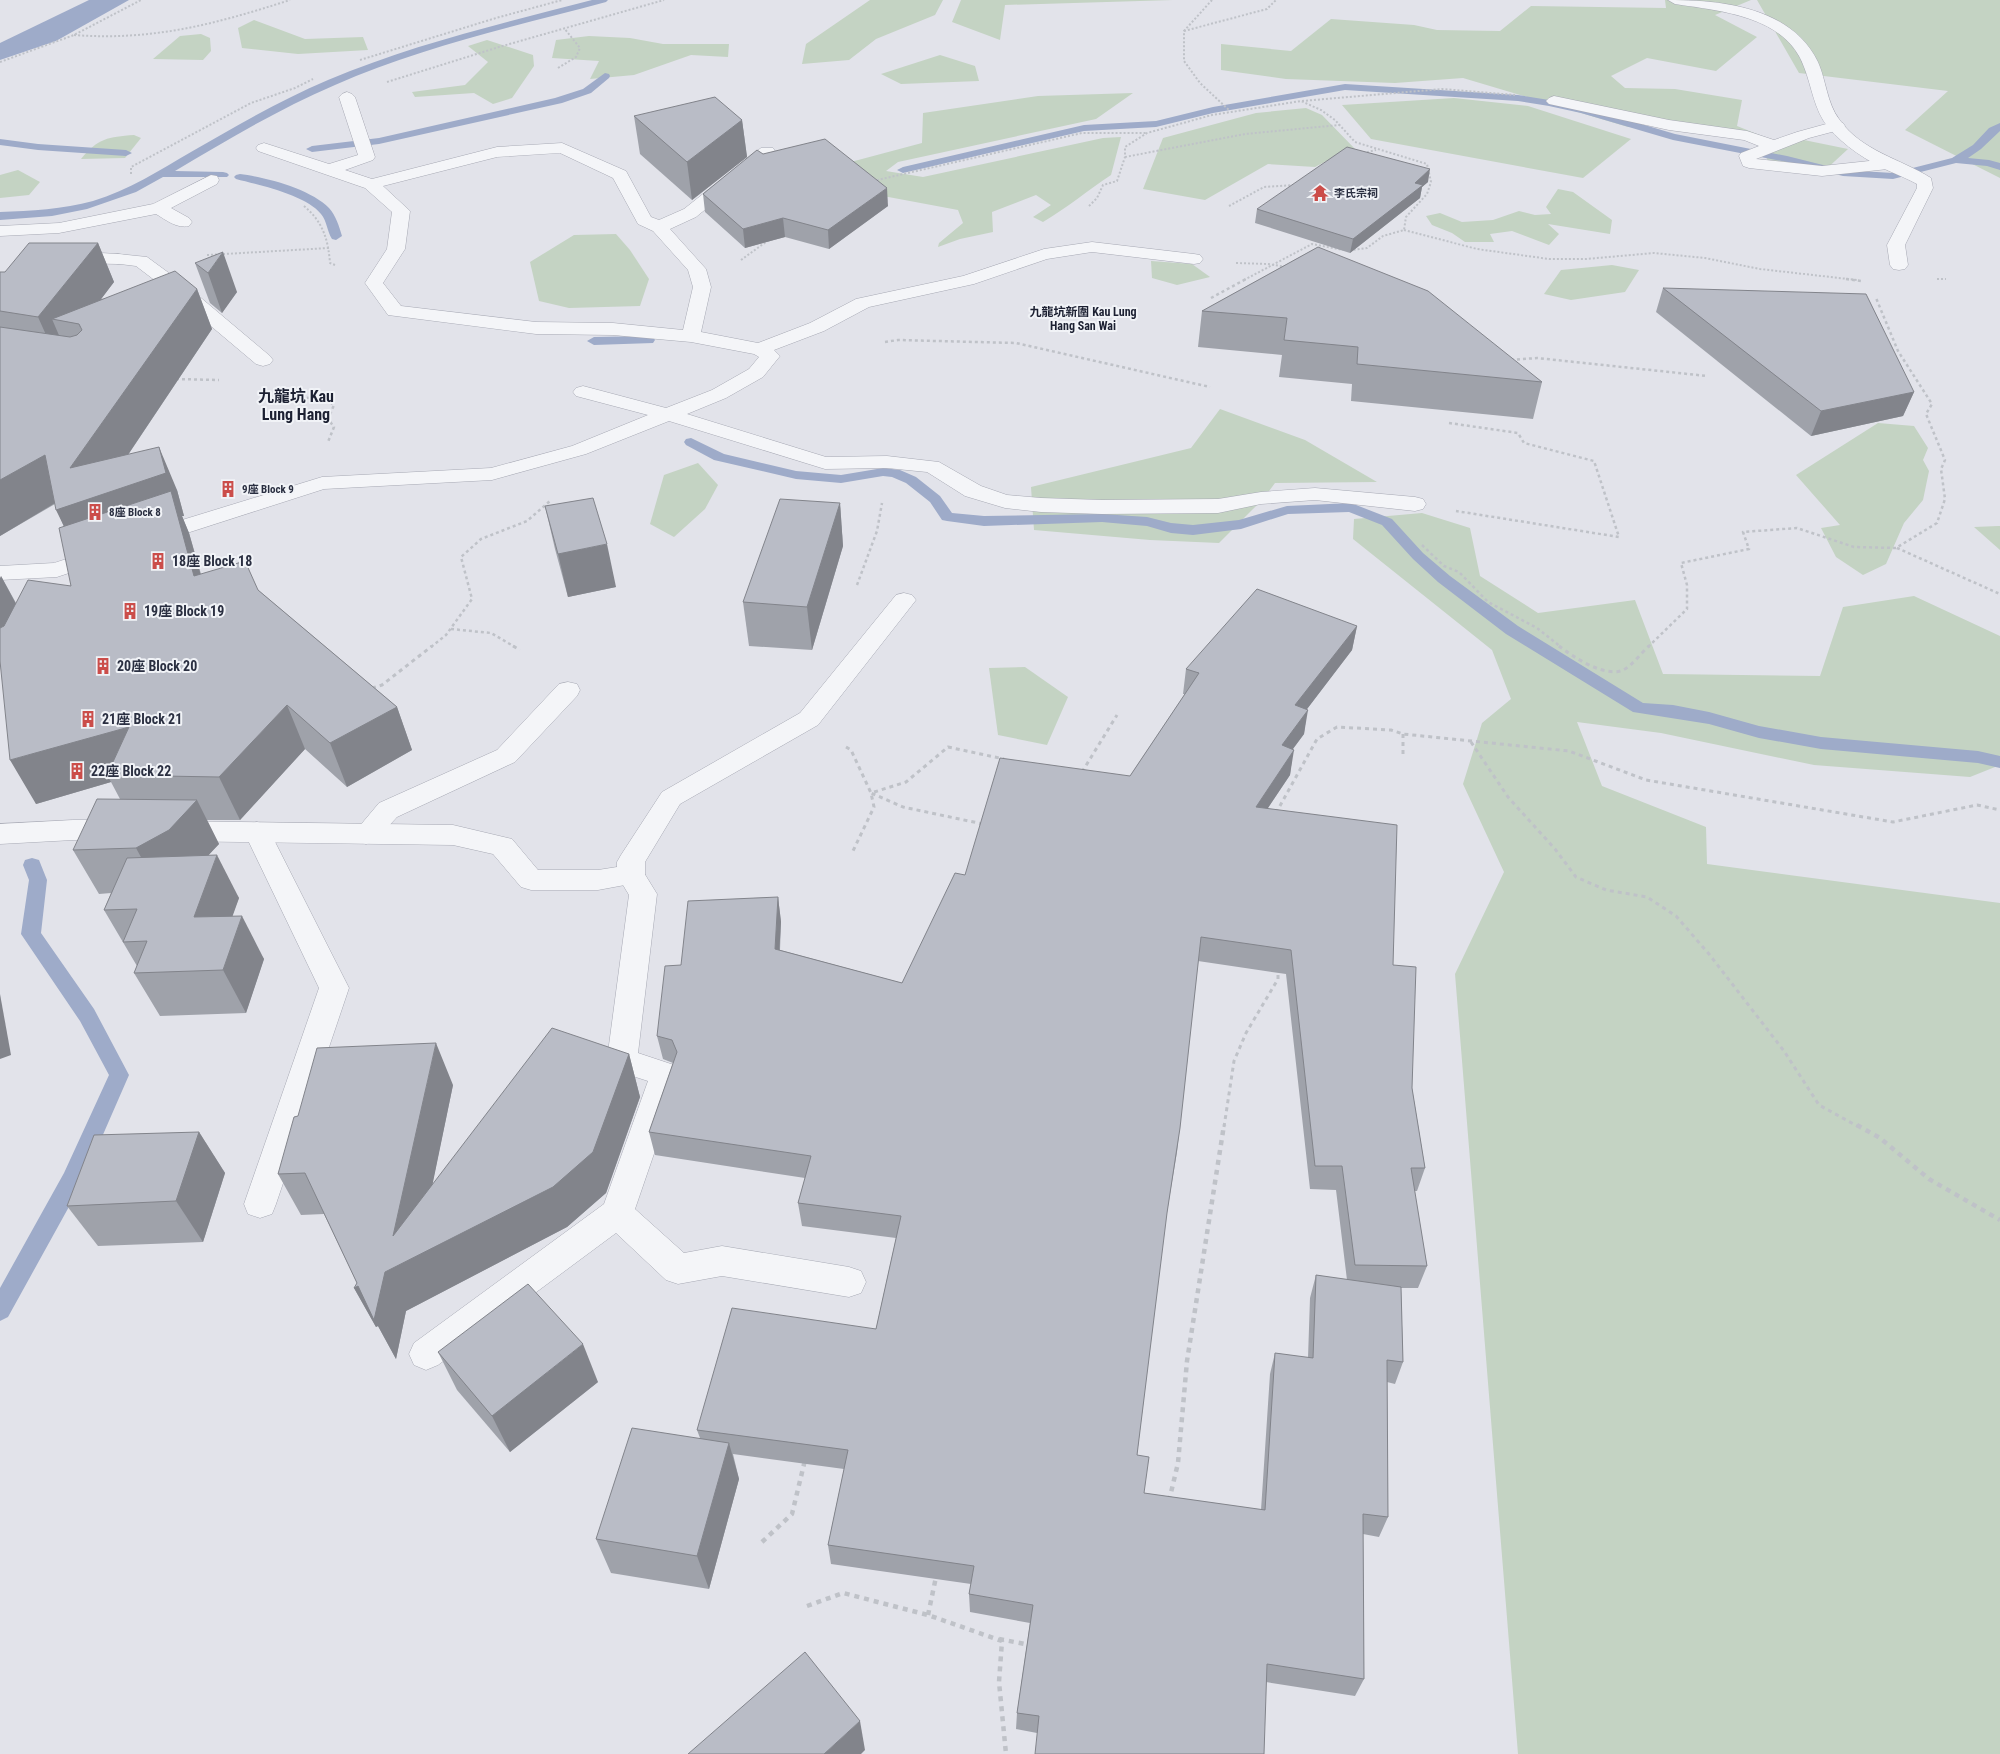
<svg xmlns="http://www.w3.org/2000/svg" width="2000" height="1754" viewBox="0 0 2000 1754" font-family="'Roboto Condensed','Noto Sans TC',sans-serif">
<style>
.green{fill:#c4d3c3}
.water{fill:#9eabc9}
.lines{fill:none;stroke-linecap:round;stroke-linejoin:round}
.stream{fill:#9eabc9;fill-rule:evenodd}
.service-casing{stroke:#a7a9b4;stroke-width:1}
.minor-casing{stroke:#a7a9b4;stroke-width:1}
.path-far3{stroke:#bfc2c8;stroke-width:2;stroke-dasharray:2 2;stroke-linecap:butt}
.path-far2{stroke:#bfc2c8;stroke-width:2.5;stroke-dasharray:3 3;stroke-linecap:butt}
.path-far1{stroke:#bfc2c8;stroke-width:3;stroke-dasharray:4 4;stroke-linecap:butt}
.path{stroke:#bfc2c8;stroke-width:4.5;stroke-dasharray:5 5;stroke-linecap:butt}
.service{fill:#f4f5f8;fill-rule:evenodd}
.minor{fill:#f4f5f8;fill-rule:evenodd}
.wall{fill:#9fa2aa;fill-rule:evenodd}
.shaded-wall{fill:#82848b}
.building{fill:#b9bcc6;stroke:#82848b}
.labels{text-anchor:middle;stroke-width:4;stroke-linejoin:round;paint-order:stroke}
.far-poi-label{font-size:11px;font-weight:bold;fill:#2a2f41;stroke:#f1f3f7;text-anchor:start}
.far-neighbourhood-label{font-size:12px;font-weight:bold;fill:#1c2032;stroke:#f1f3f7}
.poi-label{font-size:14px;font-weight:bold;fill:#2a2f41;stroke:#f1f3f7;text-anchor:start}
.far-district-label{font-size:16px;font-weight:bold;fill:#1c2032;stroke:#f1f3f7}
</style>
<rect width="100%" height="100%" fill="#e2e3ea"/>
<g class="green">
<polygon points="870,0 943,0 935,15 876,39 849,60 802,64 806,44"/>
<polygon points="961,0 1173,0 1005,5 1000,40 952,22"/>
<polygon points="1665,0 1751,0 1715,15 1757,37 1716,71 1647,58 1611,76 1625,88 1675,89 1742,100 1737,126 1777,142 1799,139 1848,149 1822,173 1771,167 1759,143 1713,129 1651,123 1628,127 1463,78 1395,83 1286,79 1221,70 1221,44 1291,51 1331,19 1414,25 1437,30 1500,31 1531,6 1666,8"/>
<polygon points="1757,0 2000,0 2000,178 1905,130 1948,91 1799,73"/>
<polygon points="254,20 305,39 363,37 368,50 298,54 242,48 238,28"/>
<polygon points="201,34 210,38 211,51 203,60 153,59 180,36"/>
<polygon points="589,36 630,38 663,44 729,44 728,57 691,55 634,75 590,79 599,61 552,58 556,40"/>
<polygon points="487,40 533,55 534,66 512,98 493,104 474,93 415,97 412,92 465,85 488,62 468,46"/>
<polygon points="940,55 975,66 979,81 901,84 881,74"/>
<path d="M1133 93 1096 119 898 162 886 171 923 177 1103 138 1121 137 1111 175C1088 190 1067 208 1043 222L1033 217 1051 205 1036 195 992 212 993 232 960 239 938 247 939 243 963 223 958 210 867 193 847 163 922 143 923 113 1038 96Z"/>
<polygon points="1454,98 1528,106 1631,139 1583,178 1371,139 1342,105"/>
<polygon points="1306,108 1322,115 1356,150 1344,152 1315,167 1268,164 1205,200 1143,189 1163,138 1256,113"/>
<path d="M134 135 141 138 125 158 81 159C98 138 108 137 134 135Z"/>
<polygon points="18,170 40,182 29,195 0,198 0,175"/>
<polygon points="1558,189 1573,192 1612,220 1610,234 1548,224 1559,234 1549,245 1512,231 1490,234 1494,242 1465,242 1452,233 1432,225 1426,216 1440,213 1462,222 1493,220 1519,211 1535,215 1551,214 1546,207"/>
<polygon points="616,234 630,250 649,279 640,306 569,308 539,301 530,262 574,235"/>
<polygon points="1151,261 1192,264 1210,277 1177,285 1152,278"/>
<polygon points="1612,265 1639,270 1625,292 1571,300 1544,294 1561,270"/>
<polygon points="1220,409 1305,440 1377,482 1275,483 1263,499 1219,543 1150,540 1034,530 1031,487 1191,448"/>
<polygon points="1878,423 1914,426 1928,448 1923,460 1929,471 1923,500 1904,523 1886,564 1863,575 1836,557 1821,528 1840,525 1796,475"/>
<polygon points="698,463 718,485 705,509 674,537 650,524 664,475"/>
<polygon points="1422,513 1470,528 1480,576 1538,613 1635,600 1663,674 1820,676 1843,607 1914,596 2000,636 2000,765 1970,777 1814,765 1661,733 1577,722 1602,786 1706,827 1707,864 2000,903 2000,1754 1518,1754 1455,974 1504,872 1463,784 1482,723 1511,699 1492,650 1353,539 1354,519"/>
<polygon points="2000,526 2000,550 1974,527 1998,526"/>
<polygon points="1025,667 1068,697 1047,745 998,735 989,668"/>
</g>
<polygon class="water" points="89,0 129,0 56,41 0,60 0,43"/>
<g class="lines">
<g class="stream">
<path d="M592 0H608L606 2C516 26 421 47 335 85 279 109 227 140 175 171L223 172 227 173 229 175 227 177H163L136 192 87 209 52 216 0 220V212C31 211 63 209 93 201 129 190 160 170 191 152 236 126 281 100 328 80 413 44 504 23 592 0Z"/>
<polygon points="605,73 609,74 610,76 609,78 591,93 562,103 379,144 312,152 306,149 312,146 379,138 555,98 583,89"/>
<polygon points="1345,84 1518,95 1549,100 1587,108 1675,134 1787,156 1843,170 1893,173 1952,158 1973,145 1989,128 2000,123 2000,131 1981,149 1968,158 1989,160 2000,163 2000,170 1987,166 1956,163 1893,179 1843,176 1787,162 1673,140 1581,113 1549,106 1518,101 1345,90 1213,113 1156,127 1084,131 903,173 897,170 903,167 1084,125 1156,121 1213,107"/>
<polygon points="0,139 38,144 126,150 132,153 126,156 38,150 0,145"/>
<path d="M240 174C265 177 311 189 329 208 336 216 339 226 342 236L336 240 332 239C327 231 327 221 321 214 306 195 259 185 236 179L234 177 236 175Z"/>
<polygon points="648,336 653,337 655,340 653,343 594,345 587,341 594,337"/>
<polygon points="691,438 724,454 796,471 841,475 883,468 900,470 916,477 940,496 952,513 984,516 1102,514 1147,517 1171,523 1193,525 1239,520 1287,506 1351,503 1392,519 1423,553 1450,576 1518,626 1643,703 1673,705 1709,712 1759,726 1821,737 1978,751 2000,756 2000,768 1978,763 1821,749 1759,738 1709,724 1633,712 1506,634 1438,582 1413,559 1382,525 1349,512 1288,514 1241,529 1193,535 1171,533 1147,526 1102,522 984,526 947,521 942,520 930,502 906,483 892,477 883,476 841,483 796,479 714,460 686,445 684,442 686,439"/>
<polygon points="32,858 39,860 47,880 41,933 94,1009 129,1075 81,1185 8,1317 0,1321 0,1288 64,1173 109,1075 80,1021 21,934 29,880 23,865 25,860"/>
</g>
<g class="service-casing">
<g id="service">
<path d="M347 92 352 94 355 97 375 157 373 160 345 170 372 179 497 147 562 143 626 171 651 217 659 220 684 209 761 148H773L775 151 773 154 696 217 670 229 706 269 711 287 701 332 758 343 810 323 856 299 963 276 1044 249 1092 242 1194 254 1200 255 1203 259 1200 263 1194 264 1092 252 1047 259 974 284 869 307 824 331 774 350 780 356 763 377 726 398 687 414 826 457 887 456 939 462 981 486 1007 495 1041 498 1102 500 1218 499 1261 492 1315 488 1415 497 1423 499 1426 504 1423 509 1415 511 1315 500 1261 504 1218 513 1102 514 1041 512 1005 508 965 496 927 472 887 468 825 469 669 421 586 454 492 480 324 489 159 542 151 544 143 542 140 537 143 532 322 477 491 468 572 446 648 415 576 396 573 392 576 388 583 386 666 408 712 390 749 369 759 357 754 354 691 342 613 335 536 334 388 315 365 283 387 249 392 212 365 188 258 151 256 148 258 145 264 143 329 164 358 155 339 97 342 94ZM560 153 613 178 638 224 653 231 688 270 693 287 683 330 613 323 536 322 401 306 383 283 405 249 410 211 383 186 497 157Z"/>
<polygon points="1554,96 1669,120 1747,131 1774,140 1797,132 1837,121 1843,123 1845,126 1843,129 1809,138 1756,159 1822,166 1888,159 1894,161 1896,164 1894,167 1888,169 1822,176 1749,168 1743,166 1739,156 1741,153 1759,146 1744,140 1669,130 1549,104 1546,101 1549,98"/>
<polygon points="118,254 147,257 188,287 270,356 273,360 270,364 263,366 256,364 174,295 136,266 112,263 109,259 112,255"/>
<polygon points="103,547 111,549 114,554 111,559 57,577 0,580 0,566 54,563"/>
<polygon points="568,682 577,684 580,690 577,696 515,762 397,817 375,841 366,844 357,841 353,834 379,803 497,750 559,684"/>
<polygon points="257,822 266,825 270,832 349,988 276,1204 272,1214 260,1218 248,1214 244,1204 319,988 244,832 248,825"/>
<polygon points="631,865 641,868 657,894 638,1053 677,1066 681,1075 635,1209 684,1253 722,1246 849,1267 861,1271 866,1282 861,1293 849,1297 722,1276 678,1284 666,1280 616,1233 438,1365 426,1370 414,1365 409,1354 414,1343 604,1204 648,1081 611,1069 607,1060 629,895 617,875 621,868"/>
</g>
</g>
<g class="minor-casing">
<g id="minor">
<path d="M1668 0C1722 0 1791 7 1818 62 1826 80 1827 103 1839 119 1861 151 1901 159 1931 178L1933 188 1905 245 1908 265 1905 269 1899 270 1893 269 1890 265 1887 245 1917 188V184C1908 179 1898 175 1889 171 1867 161 1844 146 1828 127 1814 110 1812 87 1804 67 1786 16 1721 11 1675 4Z"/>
<path d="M211 175 217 176 219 180 217 184 171 208 189 218 192 222 189 226C177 229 166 220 156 214L59 233 0 236V226L59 223 153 204Z"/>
<polygon points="67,251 118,254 124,255 127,259 124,263 118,264 76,263 61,260 58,256 61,252"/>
<polygon points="904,593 912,595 916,600 818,725 680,804 645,862 645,875 641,882 598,890 531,890 521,887 493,854 453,845 174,841 165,838 161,831 165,824 174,821 453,825 512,839 538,870 598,870 617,867 617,862 621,855 662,792 800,713 896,595"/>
<polygon points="73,820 121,820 130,823 134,830 130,837 121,840 73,840 0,844 0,824"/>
</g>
</g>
<g class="path-far3">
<polyline points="1212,0 1184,31 1184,61 1200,83 1230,111"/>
<polyline points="1184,31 1267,9 1276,0"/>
<path d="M74 35C154 41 215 24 290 0"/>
<polyline points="360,60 496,18 562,0"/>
<polyline points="0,62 74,35 141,0"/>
<polyline points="558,68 576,57 580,48 564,28"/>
<polyline points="387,82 499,47 664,0"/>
<polyline points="1302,101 1442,89 1515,95"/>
<polyline points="1363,153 1376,150"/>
<polyline points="1125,157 1245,134 1339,125"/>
<polyline points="131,174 131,167 251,103 295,88 313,79"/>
<polyline points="873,181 1082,133 1146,133"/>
<path d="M304 206C323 222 328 239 330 263L335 265"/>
<polyline points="1089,206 1097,198 1103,185 1117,181 1125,157 1125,147 1147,133 1212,115 1301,101 1321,110 1335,120 1355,142 1427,164 1431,182 1427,194 1406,217 1404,230 1383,236 1367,248 1352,250"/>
<polyline points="1229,206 1264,187 1295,185"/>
<polyline points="1404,230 1477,249 1549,259 1586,259 1654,253 1705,258 1760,269 1857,280"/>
<polyline points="207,255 329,248"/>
<polyline points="741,260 770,239"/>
<polyline points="1236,263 1268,264 1287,267"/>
<polyline points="1937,279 1946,279"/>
<polyline points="1244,280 1312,244 1343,250"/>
</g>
<g class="path-far2">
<polyline points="1846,279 1861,281"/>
<polyline points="1211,298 1246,279"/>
<polyline points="885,342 898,340 1016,343 1210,387"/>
<polyline points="1511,360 1537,358 1707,376"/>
<polyline points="176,379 219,380"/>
<polyline points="283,395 327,400 334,405 328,419 334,427 328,442"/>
<polyline points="1449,423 1518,433 1524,443 1594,461 1619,537 1456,511"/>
<polyline points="1422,545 1444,566 1459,572 1488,602 1537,628 1561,647"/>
<polyline points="1897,548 2000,594"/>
<polyline points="857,585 877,531 882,503"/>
<polyline points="451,629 491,633 515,647"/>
<polyline points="431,647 446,635 472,599 461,557 481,539 527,521 550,501"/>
<polyline points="1648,647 1687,609 1687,585 1681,563 1749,549 1743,532 1797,528 1854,547 1896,548 1937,523 1945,499 1941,469 1945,460 1926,414 1932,404 1898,351 1876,298"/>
</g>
<g class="path-far1">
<polyline points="513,646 520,650"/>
<path d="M1559 646C1573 657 1605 678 1623 670 1632 666 1642 652 1649 646"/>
<polyline points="372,688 382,685 432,646"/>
<polyline points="1403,734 1403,757"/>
<polyline points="1471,742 1508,797 1555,849 1576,877 1606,890 1647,897 1676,916 1709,954 1784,1051 1819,1105 1859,1127"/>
<polyline points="846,747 851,750 871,793 874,807 852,853"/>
<polyline points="1082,772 1117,715"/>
<polyline points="1276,813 1317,739 1337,727 1391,730 1403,734 1569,751 1646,780 1893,822 1977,805 2000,810"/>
<polyline points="983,824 903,807 871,793 906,782 948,747 1004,759"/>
<polyline points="1224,1127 1234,1061 1246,1033 1278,979 1278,971"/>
</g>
<g class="path">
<polyline points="1857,1125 1880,1138 1929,1179 2000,1220"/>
<polyline points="1169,1501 1178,1463 1187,1361 1224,1125"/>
<polyline points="762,1542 792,1514 805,1460"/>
<polyline points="807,1606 843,1593 928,1615 1002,1641 999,1682 1006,1754"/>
<polyline points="928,1615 936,1577"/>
<polyline points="999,1639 1030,1645"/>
</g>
<use href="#service" class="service"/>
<use href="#minor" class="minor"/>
</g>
<g class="wall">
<polygon points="634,116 742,120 747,157 692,200 640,154"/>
<polygon points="763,154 888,206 829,249 785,237 745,248 705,212 703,194"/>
<polygon points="1428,182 1422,187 1420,198 1350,253 1255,223 1257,209"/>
<polygon points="98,243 114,282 101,299 197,289 212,329 128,455 177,490 184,516 182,516 189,533 201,574 258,590 397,707 412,750 347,787 305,749 240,820 207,820 219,844 208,855 239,898 232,916 264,959 246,1013 160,1016 134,973 137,966 104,910 111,893 99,894 73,850 120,799 111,782 36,804 1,576 16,603 71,586 64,527 55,504 0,536 0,272 5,272"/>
<polygon points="1318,247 1542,382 1533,419 1351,401 1352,384 1279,377 1282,355 1198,347 1202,311"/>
<polygon points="195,263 237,292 222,313 210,303"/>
<polygon points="1663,288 1914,392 1903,416 1811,436 1656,312"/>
<polygon points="840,503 843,546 812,650 749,646 743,602"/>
<polygon points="545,506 616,587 568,597 555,549"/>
<path d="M1357 626 1352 650 1307 709 1304 734 1293 749 1290 775 1267 809 1393 965 1412 1088 1425 1168 1417 1191H1414L1427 1266 1418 1288H1401L1403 1362 1395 1384 1387 1382 1388 1517 1379 1537 1363 1534 1364 1679 1355 1696 1266 1682 1037 1733 1016 1729 1017 1713 1030 1623 970 1612 969 1594 971 1584 831 1564 828 1545 844 1469 733 1454 739 1479 709 1589 611 1573 596 1539 700 1438 697 1430 876 1329 896 1238 802 1226 798 1203 805 1178 655 1155 649 1132 673 1063 663 1059 657 1036 681 965 778 897 781 922 780 950 902 983 965 875 1130 776 1185 694H1183L1186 669ZM1198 961 1286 974 1310 1189 1336 1190 1347 1280 1316 1275 1310 1298 1308 1358 1275 1353 1270 1374 1261 1510 1144 1493 1137 1455 1165 1224 1177 1152Z"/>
<polygon points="629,1054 640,1097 606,1193 567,1227 406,1311 396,1359 378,1326 376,1327 354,1288 357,1283 324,1214 301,1215 278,1174 298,1116 453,1085 432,1185"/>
<polygon points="199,1132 225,1173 203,1242 98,1246 67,1206"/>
<polygon points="438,1352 598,1382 510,1452 457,1390"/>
</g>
<g class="shaded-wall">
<polygon points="742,120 747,157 692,200 687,162"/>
<polygon points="1430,169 1428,182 1422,187 1420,198 1350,253 1353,239"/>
<polygon points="887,188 888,206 829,249 828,230"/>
<polygon points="783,218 785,237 745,248 743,229"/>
<polygon points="98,243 114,282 80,327 79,324 52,319 64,347 56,357 38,317"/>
<polygon points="223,252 237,292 222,313 208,273"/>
<polygon points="197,289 212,329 101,495 159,447 177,490 184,516 182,516 189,533 213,619 77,553 56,510 70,468"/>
<polygon points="1914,392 1903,416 1811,436 1821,411"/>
<polygon points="45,455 65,497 0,536 0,480"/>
<polygon points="840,503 843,546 812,650 807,607"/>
<polygon points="607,544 616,587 568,597 558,554"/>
<polygon points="1,576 24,619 0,639 0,578"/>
<polygon points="1357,626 1352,650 1291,730 1295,705"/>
<polygon points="287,705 305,749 240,820 219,777"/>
<polygon points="397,707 412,750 347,787 330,743"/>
<polygon points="1308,710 1304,734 1277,770 1282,745"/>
<polygon points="129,727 107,775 111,782 36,804 10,760"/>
<polygon points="1294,750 1290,775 1252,832 1256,807"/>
<polygon points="197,800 219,844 191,874 160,892 136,848"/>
<polygon points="217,855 239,898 217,960 194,917"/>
<polygon points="778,897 781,922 778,973 775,949"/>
<polygon points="242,916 264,959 246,1013 223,970"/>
<polygon points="0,994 11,1055 0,1059"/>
<polygon points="436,1043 453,1085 418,1255 629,1054 640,1097 606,1193 567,1227 406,1311 396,1359 378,1326 376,1327 354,1288 385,1272"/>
<polygon points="199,1132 225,1173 203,1242 176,1201"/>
<polygon points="583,1344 598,1382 510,1452 492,1416"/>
<polygon points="729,1443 739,1479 709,1589 697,1556"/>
<polygon points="860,1721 865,1750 861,1754 824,1754"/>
</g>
<g class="building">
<polygon points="715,97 742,120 687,162 634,116"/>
<polygon points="825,139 887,188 828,230 783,218 743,229 703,194 757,150 763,154"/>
<polygon points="1347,147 1430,169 1415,183 1423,185 1353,239 1257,209"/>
<polygon points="29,243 98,243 38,317 0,311 0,272 5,272"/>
<polygon points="1318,247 1428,291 1542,382 1357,364 1358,347 1284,340 1287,318 1202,311"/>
<polygon points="223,252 208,273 195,263"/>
<polygon points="175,271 197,289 70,468 159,447 166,473 56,510 45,455 0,480 0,327 70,337 77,335 82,330 79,324 52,319"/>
<polygon points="1663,288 1866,294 1914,392 1821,411"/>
<polygon points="171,491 194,576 245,561 258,590 397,707 330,743 287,705 219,777 107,775 129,727 10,760 0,661 0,628 4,626 28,580 71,586 59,528"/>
<polygon points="593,498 607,544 558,554 545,506"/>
<polygon points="780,499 840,503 807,607 743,602"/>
<polygon points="1257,589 1357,626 1295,705 1308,710 1282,745 1294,750 1256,807 1397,825 1393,965 1416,967 1412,1088 1425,1168 1411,1168 1427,1266 1355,1265 1342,1166 1315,1166 1291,950 1201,937 1180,1128 1167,1213 1137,1455 1149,1457 1144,1493 1265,1510 1275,1353 1313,1358 1316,1275 1401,1287 1403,1362 1387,1360 1388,1517 1363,1514 1364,1679 1267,1664 1264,1754 1035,1754 1039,1716 1017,1713 1033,1605 969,1594 974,1566 828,1545 848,1450 697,1430 732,1308 876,1329 901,1216 798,1203 811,1156 649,1132 677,1052 672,1040 657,1036 665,966 681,965 688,901 778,897 775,949 902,983 955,873 965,875 1000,758 1130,776 1199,673 1186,669"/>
<polygon points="97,799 197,800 169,830 136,848 73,850"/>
<polygon points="217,855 194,917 242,916 223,970 134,973 147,941 123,942 137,909 104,910 127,858"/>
<polygon points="552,1028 629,1054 593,1152 553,1187 385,1272 374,1320 358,1286 354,1288 357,1283 305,1173 278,1174 294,1117 298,1116 317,1048 436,1043 393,1236"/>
<polygon points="199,1132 176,1201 67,1206 94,1135"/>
<polygon points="528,1284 583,1344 492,1416 438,1352"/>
<polygon points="632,1428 729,1443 697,1556 596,1539"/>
<polygon points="805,1652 860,1721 824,1754 688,1754"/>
</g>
<defs>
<g id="temple-bare" transform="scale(1.35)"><path d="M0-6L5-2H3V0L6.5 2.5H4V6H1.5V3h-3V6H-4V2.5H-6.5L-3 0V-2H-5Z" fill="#cb4d4a" stroke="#f1f3f7" stroke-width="2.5" paint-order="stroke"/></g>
<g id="building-bare" transform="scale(1.35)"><path d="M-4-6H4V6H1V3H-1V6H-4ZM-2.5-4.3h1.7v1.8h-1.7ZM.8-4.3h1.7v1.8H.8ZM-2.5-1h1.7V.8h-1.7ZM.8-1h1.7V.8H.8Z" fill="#cb4d4a" stroke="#f1f3f7" stroke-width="2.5" paint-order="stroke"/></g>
</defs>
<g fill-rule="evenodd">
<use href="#temple-bare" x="1320" y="193"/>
<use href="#building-bare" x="228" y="489"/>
<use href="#building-bare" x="95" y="512"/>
<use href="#building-bare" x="158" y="561"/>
<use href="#building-bare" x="130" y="611"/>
<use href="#building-bare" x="103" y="666"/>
<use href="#building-bare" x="88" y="719"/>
<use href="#building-bare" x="77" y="771"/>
</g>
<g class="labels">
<g class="far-poi-label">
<text x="1334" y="197">李氏宗祠</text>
<text x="242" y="493">9座 Block 9</text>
<text x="109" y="516">8座 Block 8</text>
</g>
<g class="far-neighbourhood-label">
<text x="1083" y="316">九龍坑新圍 Kau Lung<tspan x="1083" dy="14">Hang San Wai</tspan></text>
</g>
<g class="poi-label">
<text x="172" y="566">18座 Block 18</text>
<text x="144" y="616">19座 Block 19</text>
<text x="117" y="671">20座 Block 20</text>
<text x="102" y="724">21座 Block 21</text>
<text x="91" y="776">22座 Block 22</text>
</g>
<g class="far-district-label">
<text x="296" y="402">九龍坑 Kau<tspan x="296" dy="18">Lung Hang</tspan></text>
</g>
</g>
</svg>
